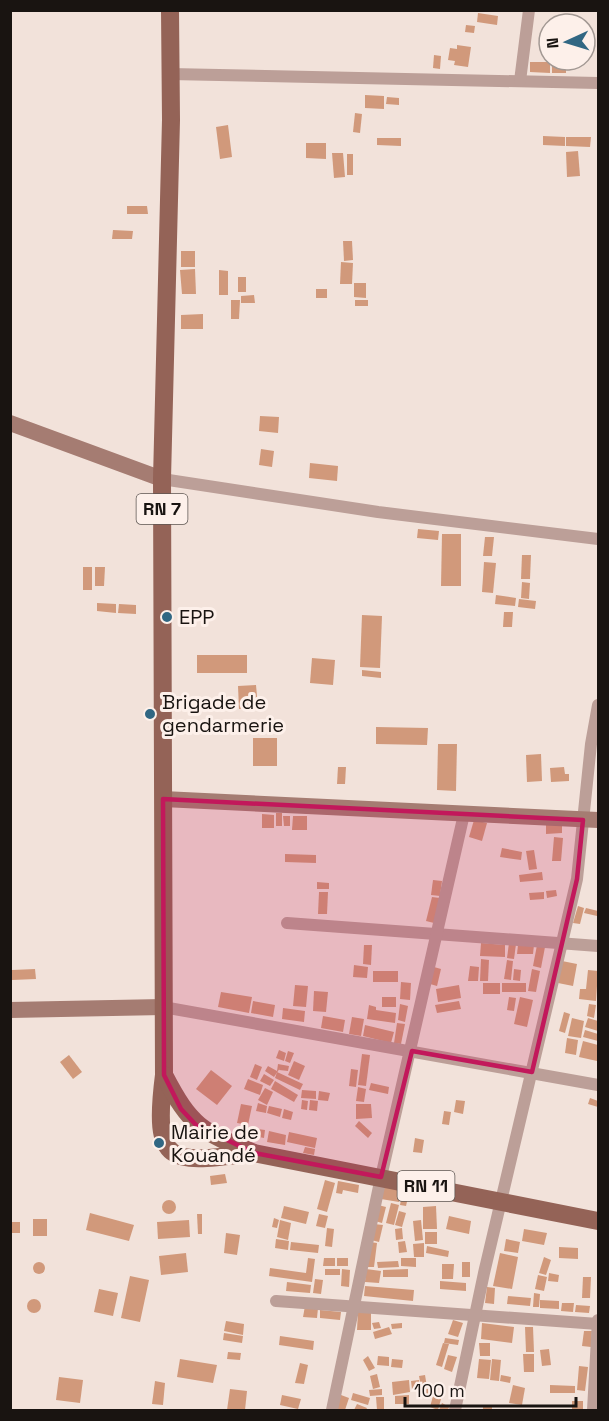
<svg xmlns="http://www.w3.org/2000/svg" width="609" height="1421" viewBox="0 0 609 1421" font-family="'Space Grotesk',sans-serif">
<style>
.building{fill:#d1997b}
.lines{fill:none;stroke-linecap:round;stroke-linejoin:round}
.street{stroke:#bc9f98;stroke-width:12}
.secondary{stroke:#a57c72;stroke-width:16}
.primary{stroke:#946357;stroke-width:18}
.marked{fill:#c2185b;fill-opacity:0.2;stroke:#c2185b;stroke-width:4.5;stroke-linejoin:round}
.poi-dot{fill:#316783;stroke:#fdf0ea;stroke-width:2}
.labels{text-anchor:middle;stroke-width:6;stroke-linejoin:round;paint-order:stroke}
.shield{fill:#fdf0ea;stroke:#5d5652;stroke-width:1.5}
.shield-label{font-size:18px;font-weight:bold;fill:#191411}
.poi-label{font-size:20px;fill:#191411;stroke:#fdf0ea;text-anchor:start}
</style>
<rect width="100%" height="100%" fill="#f2e2da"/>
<g class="building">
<polygon points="478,13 498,16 497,25 477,22"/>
<polygon points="466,25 475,26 474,33 465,32"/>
<polygon points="457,45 471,47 468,67 454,65 455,61 448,60 450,48 457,49"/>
<polygon points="434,55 441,56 440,69 433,68"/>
<polygon points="530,62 550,62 550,73 530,72"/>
<rect x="552" y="65" width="14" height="8"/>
<polygon points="365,95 384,96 384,109 365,108"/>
<polygon points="387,97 399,98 399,105 386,104"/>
<polygon points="355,113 362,114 360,133 353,132"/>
<polygon points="228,125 232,157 220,159 216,127"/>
<polygon points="543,136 565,137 565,146 543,145"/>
<polygon points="566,137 591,137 590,147 566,146"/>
<polygon points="377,138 401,138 401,146 377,145"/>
<polygon points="306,143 326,143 326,159 306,158"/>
<polygon points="578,151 580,176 567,177 566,152"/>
<polygon points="332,153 343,153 345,177 334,178"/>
<rect x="347" y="154" width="6" height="21"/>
<polygon points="127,206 147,206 148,214 127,214"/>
<polygon points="113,230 133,231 132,239 112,239"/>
<polygon points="343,241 352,241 353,260 344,261"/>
<rect x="181" y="251" width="14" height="16"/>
<polygon points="341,262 353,263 352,284 340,284"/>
<polygon points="195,269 196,294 182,294 180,270"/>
<polygon points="219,270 228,271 228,295 219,295"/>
<rect x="238" y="277" width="8" height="15"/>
<polygon points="354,283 366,283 366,298 354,297"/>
<rect x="316" y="289" width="11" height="9"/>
<polygon points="254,295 255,303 241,303 241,296"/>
<polygon points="231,300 240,300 239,319 231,319"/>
<rect x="355" y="300" width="13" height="6"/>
<polygon points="203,314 203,329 181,329 181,315"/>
<polygon points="260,416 279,417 278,433 259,431"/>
<polygon points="261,449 274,451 272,467 259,465"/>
<polygon points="310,463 338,466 337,481 309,478"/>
<polygon points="418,529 439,531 438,540 417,538"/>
<polygon points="442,534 461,534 461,586 441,586"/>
<polygon points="485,537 494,537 492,556 483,556"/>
<polygon points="522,555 531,555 530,579 521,579"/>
<polygon points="484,562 496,563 493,593 482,592"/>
<rect x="83" y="567" width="9" height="23"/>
<polygon points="95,567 105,567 104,586 95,586"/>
<polygon points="522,582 530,583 529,599 521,598"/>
<polygon points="496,595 516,598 515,606 495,604"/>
<polygon points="519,599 536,601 535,609 518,607"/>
<polygon points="97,603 116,604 116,613 97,611"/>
<polygon points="119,604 136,605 136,614 118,613"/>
<polygon points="504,612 513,612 512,627 503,627"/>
<polygon points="362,615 382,616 380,668 360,667"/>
<rect x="197" y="655" width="50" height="18"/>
<polygon points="312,658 335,660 333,685 310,683"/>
<polygon points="362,670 381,672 381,678 362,676"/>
<polygon points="256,685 258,708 239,709 238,686"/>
<polygon points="376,727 428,728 427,745 376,744"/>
<rect x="253" y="738" width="24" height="28"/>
<polygon points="438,744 457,744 456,791 437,790"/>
<polygon points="541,754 542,781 527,782 526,755"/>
<polygon points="338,767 346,767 345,784 337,784"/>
<polygon points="564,767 565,774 569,774 569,781 551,782 550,768"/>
<rect x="276" y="813" width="6" height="13"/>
<polygon points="262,814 274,815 274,828 262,828"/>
<polygon points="283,816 290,816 290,826 284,826"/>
<polygon points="293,816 307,816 307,830 292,830"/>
<polygon points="474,820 487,823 482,841 469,837"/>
<polygon points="546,825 562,825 562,833 546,834"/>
<polygon points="554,837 563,838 561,861 552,861"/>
<polygon points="502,848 522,852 521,860 500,857"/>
<polygon points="534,850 537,869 529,870 526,851"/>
<polygon points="285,854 316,855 316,863 285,862"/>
<polygon points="542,872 543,880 520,882 519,875"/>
<polygon points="433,880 442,881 440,896 431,895"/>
<polygon points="317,882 329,883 329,889 317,889"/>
<polygon points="556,890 557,896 547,898 546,891"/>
<polygon points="319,892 328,892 327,914 318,914"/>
<polygon points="544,892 544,899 530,900 529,893"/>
<polygon points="432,897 440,898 434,923 426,921"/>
<polygon points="578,906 584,908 580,924 573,923"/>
<polygon points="586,908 598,911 597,916 584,913"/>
<polygon points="481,943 505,945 505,957 480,956"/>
<polygon points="509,943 516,944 514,959 507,958"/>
<polygon points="364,945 372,945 371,965 363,964"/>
<polygon points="518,945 534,945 533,954 517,954"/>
<polygon points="537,945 545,947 541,968 533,966"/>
<polygon points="481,959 489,960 488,981 480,981"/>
<polygon points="507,960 513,961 511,980 504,979"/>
<polygon points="562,961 577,964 573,986 558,983"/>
<polygon points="354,965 368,967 367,978 353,977"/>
<polygon points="470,966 479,967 478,981 468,981"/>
<polygon points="434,967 441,969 437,986 430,984"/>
<polygon points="35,969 36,979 12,980 12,970"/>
<polygon points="514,969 521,970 520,981 513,980"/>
<polygon points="532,969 540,971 536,992 528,991"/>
<polygon points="588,970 598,971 596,1001 579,999 580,989 586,989"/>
<rect x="373" y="971" width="25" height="11"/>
<polygon points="401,982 411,983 410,1000 400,999"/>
<rect x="483" y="983" width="17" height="11"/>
<rect x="502" y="983" width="24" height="9"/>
<polygon points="295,985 308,986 306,1007 293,1006"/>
<polygon points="459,985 461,998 438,1002 436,989"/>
<polygon points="314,991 328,992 326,1012 313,1011"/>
<polygon points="221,992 252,997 249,1013 218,1007"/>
<rect x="382" y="997" width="14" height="10"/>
<polygon points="509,997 516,998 514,1011 507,1010"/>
<polygon points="520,997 533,1000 527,1027 514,1024"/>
<polygon points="253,1001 275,1005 273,1017 251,1013"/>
<polygon points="459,1001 461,1009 437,1013 435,1005"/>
<polygon points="400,1004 408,1006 405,1022 398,1020"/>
<polygon points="589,1004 596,1005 594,1018 587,1016"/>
<polygon points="369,1005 376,1007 376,1010 396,1013 395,1023 367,1019"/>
<polygon points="283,1008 305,1011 304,1022 282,1019"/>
<polygon points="564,1012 570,1014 565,1033 559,1031"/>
<polygon points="323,1016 345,1020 343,1032 321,1028"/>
<polygon points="352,1017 364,1019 361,1036 349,1034"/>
<polygon points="572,1018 584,1021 581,1038 568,1036"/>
<polygon points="588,1018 598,1021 598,1031 585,1027"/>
<polygon points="397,1023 405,1024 401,1044 394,1043"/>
<polygon points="365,1025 394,1032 391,1043 363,1036"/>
<polygon points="585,1030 598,1034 598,1041 583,1037"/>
<polygon points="567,1038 578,1040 576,1055 565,1053"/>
<polygon points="583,1041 598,1045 597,1061 579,1057"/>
<polygon points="279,1050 286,1053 284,1061 276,1058"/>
<polygon points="288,1051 294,1053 290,1063 285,1061"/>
<polygon points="362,1054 370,1055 366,1086 358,1085"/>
<polygon points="69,1055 82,1072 73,1079 60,1062"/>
<polygon points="294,1061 305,1066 299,1080 288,1075"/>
<polygon points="255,1064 262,1067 257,1080 250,1077"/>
<polygon points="278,1064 289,1066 288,1071 279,1070 280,1068 274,1077 265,1071 268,1066 277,1071"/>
<polygon points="351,1069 358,1070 356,1087 349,1086"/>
<polygon points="211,1070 232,1086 217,1105 196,1089"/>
<polygon points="277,1072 303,1084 300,1090 275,1078"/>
<polygon points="264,1074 274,1080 270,1086 260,1081"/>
<polygon points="248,1079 263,1085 260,1095 244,1089"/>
<polygon points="275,1081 298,1095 294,1102 271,1089"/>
<polygon points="371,1083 389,1087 388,1094 369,1090"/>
<polygon points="358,1087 366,1089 364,1102 356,1101"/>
<polygon points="265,1088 273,1092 267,1105 258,1100"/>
<polygon points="302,1090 316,1091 316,1099 301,1098"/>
<polygon points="319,1091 330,1093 328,1101 318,1100"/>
<polygon points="590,1098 598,1101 598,1107 588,1104"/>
<polygon points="302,1100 308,1101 307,1110 301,1109"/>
<polygon points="310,1100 318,1101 317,1111 309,1110"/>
<polygon points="456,1100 465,1101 463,1114 454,1112"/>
<polygon points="258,1103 267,1106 266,1113 256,1111"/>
<polygon points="241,1104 252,1106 248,1125 237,1123"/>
<polygon points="356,1104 371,1104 372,1118 356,1119"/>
<polygon points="269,1106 282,1109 280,1117 267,1113"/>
<polygon points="284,1109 293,1112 291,1120 282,1118"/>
<polygon points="444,1111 451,1112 449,1125 442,1124"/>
<polygon points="359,1121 372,1133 368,1138 355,1126"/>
<polygon points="244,1127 265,1130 264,1138 243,1134"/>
<polygon points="269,1131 286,1135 285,1145 267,1142"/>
<polygon points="289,1132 317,1138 315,1148 287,1142"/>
<polygon points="415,1138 424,1140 422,1153 413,1152"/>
<polygon points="305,1147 315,1149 314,1155 303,1153"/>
<polygon points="225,1174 227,1183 211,1185 210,1176"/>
<polygon points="325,1180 335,1183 327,1212 317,1209"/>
<polygon points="338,1181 359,1185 358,1193 343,1190 342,1194 336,1193"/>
<polygon points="383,1187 401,1190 399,1202 381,1199"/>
<polygon points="402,1195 408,1197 406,1206 400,1205"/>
<circle cx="169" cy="1207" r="7"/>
<polygon points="391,1203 399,1205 394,1225 386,1223"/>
<polygon points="378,1205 386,1207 382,1223 375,1221"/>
<polygon points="284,1206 309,1212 306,1224 281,1218"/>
<polygon points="436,1206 437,1229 423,1229 423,1207"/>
<polygon points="399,1211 406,1213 402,1227 395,1225"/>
<polygon points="90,1213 134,1225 129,1241 86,1230"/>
<polygon points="197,1214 202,1214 202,1234 198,1234"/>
<polygon points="319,1214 328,1216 325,1228 316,1226"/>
<polygon points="449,1216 471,1221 469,1234 446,1229"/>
<polygon points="274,1218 279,1220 277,1228 272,1227"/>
<rect x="33" y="1219" width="14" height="17"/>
<polygon points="189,1220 190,1237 158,1239 157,1222"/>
<polygon points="280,1220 291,1223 288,1240 277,1237"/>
<polygon points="421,1220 423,1240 415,1241 413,1221"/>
<rect x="11" y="1222" width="9" height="11"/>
<polygon points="374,1224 383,1225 379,1242 371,1240"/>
<polygon points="327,1228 334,1229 332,1247 325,1246"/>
<polygon points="402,1228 403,1239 396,1240 395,1229"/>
<polygon points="524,1229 547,1233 544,1245 522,1241"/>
<rect x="425" y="1232" width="12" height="12"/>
<polygon points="226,1233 240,1235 237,1255 224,1253"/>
<polygon points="276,1239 289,1241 288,1250 275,1248"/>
<polygon points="506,1239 520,1242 518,1253 504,1251"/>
<polygon points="405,1241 407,1252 399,1253 398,1242"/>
<polygon points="291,1242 319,1245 318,1253 290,1250"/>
<polygon points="370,1242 377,1243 374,1267 367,1267"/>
<polygon points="424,1243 424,1257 414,1257 413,1244"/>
<polygon points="427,1246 449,1251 448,1257 426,1253"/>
<polygon points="559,1247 578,1248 578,1259 559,1258"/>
<polygon points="186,1253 188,1272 161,1275 159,1256"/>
<polygon points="500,1253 518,1257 512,1289 493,1286"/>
<polygon points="544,1257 551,1260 546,1275 539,1273"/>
<polygon points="308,1258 315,1259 312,1282 269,1276 270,1268 306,1273"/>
<polygon points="324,1258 335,1258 335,1266 323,1266"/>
<rect x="337" y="1258" width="11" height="8"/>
<polygon points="401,1258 416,1258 416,1267 401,1266"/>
<polygon points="398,1261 399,1267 378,1268 377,1262"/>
<circle cx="39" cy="1268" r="6"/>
<rect x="462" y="1262" width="8" height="15"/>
<polygon points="442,1264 454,1264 453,1279 442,1279"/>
<rect x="325" y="1269" width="15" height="6"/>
<polygon points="342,1269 350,1270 349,1287 341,1286"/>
<polygon points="366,1269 381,1271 379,1283 365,1282"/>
<polygon points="408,1269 408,1277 383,1277 383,1270"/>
<polygon points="549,1273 559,1275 558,1282 548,1281"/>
<polygon points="538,1275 547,1277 544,1291 535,1289"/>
<polygon points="130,1276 149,1280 140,1322 121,1318"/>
<polygon points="583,1277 591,1277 590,1298 582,1298"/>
<polygon points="315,1279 323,1280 321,1294 313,1293"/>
<polygon points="440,1281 466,1283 466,1291 440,1289"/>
<polygon points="287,1282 311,1285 310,1293 286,1291"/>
<polygon points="365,1286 414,1290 413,1301 364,1296"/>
<polygon points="487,1287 495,1288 494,1304 485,1303"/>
<polygon points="99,1289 118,1293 113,1316 94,1312"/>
<polygon points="534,1293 540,1294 539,1307 533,1307"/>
<polygon points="508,1296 531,1298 530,1306 507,1304"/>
<circle cx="34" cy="1306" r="7"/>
<polygon points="540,1300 559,1301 559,1309 540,1308"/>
<polygon points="562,1303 574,1303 573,1312 561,1311"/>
<polygon points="576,1305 590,1306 589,1313 575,1312"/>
<polygon points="305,1306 318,1308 317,1318 303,1317"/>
<polygon points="320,1310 341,1312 340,1320 320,1318"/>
<polygon points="358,1312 371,1313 371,1330 357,1330"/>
<polygon points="453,1320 463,1323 458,1337 448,1334"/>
<polygon points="226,1321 244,1324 243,1335 224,1331"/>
<polygon points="379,1322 381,1328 374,1329 372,1323"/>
<polygon points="402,1323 402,1328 392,1329 391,1324"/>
<polygon points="482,1323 514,1327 512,1343 481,1339"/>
<polygon points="389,1327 392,1334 375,1339 373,1332"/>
<polygon points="525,1327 533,1327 534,1352 526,1352"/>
<polygon points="584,1331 592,1331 591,1347 582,1346"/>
<polygon points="224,1333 243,1336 242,1343 223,1340"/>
<polygon points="280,1336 314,1341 313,1350 279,1345"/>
<polygon points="445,1338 459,1340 458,1345 444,1343"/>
<polygon points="443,1343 449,1344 442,1367 436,1365"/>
<polygon points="479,1343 490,1343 490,1356 480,1356"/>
<polygon points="549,1349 551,1365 542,1366 540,1350"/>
<polygon points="228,1352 241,1353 240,1360 227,1359"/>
<polygon points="523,1354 534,1354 534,1372 524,1372"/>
<polygon points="448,1355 457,1357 452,1372 444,1369"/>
<polygon points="368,1356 375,1368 369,1371 363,1360"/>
<polygon points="378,1356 389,1357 389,1366 377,1365"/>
<polygon points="180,1359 217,1365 213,1383 177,1377"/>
<polygon points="392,1359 403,1360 402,1368 391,1367"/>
<polygon points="479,1359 491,1360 489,1379 477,1378"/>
<polygon points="492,1359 501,1360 499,1381 490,1380"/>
<polygon points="300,1363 308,1365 304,1384 295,1383"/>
<polygon points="579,1366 588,1367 585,1391 577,1390"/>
<polygon points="377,1374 380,1387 373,1389 370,1376"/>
<polygon points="425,1375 427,1387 421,1387 419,1376"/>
<polygon points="501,1375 511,1377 510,1383 500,1381"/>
<polygon points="59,1377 83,1380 80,1403 56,1400"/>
<polygon points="409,1380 410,1392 393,1395 392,1382"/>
<polygon points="419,1380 420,1388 412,1389 411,1381"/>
<polygon points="155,1381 165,1383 163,1405 152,1404"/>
<polygon points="513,1385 525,1388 522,1405 509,1403"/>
<polygon points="550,1385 575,1386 575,1393 550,1393"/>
<polygon points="230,1389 247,1391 245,1410 227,1410"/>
<polygon points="382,1389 382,1395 370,1396 369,1390"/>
<polygon points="428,1389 429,1397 417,1397 417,1390"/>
<polygon points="353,1393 370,1398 368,1405 351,1400"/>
<polygon points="282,1395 301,1399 298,1409 280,1405"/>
<polygon points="341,1395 349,1398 345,1410 336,1409"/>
<polygon points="409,1395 409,1404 395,1404 395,1396"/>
<polygon points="433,1396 441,1399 438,1410 430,1407"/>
<polygon points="376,1397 384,1397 384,1410 377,1410"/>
<rect x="572" y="1401" width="11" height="9"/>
<polygon points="442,1403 449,1407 448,1410 439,1410"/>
<polygon points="357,1404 367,1408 366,1410 354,1410"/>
<rect x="483" y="1406" width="9" height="4"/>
</g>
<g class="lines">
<g class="street">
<polyline points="170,74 598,83"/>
<polyline points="520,81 529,10"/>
<polyline points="162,479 378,512 598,539"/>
<polyline points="287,923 598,946"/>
<polyline points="163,1007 598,1085"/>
<polyline points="276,1301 598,1324"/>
<polyline points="332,1410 381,1177 464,814"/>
<polyline points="455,1410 484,1273 577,879 591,744 598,705"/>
<polyline points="593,1410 598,1320"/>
</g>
<g class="secondary">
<polyline points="10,423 162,479"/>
<polyline points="163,799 598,820"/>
<polyline points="10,1010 163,1007"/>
</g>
<g class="primary">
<path d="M170 10 171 120 162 479 164 1075C152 1169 172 1163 254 1153"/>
<path d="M164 1075C191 1127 201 1131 254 1153L598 1221"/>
</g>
</g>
<path class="marked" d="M163 799 583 820 577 879 532 1072 412 1051 381 1177 254 1153 196 1125 181 1109 164 1075Z"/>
<g class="poi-dot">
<circle cx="167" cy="617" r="6"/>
<circle cx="150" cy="714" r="6"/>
<circle cx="159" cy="1143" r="6"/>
</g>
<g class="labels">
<g class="shield">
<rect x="136.5" y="494" width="51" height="30" rx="4.5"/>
<rect x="397.5" y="1171" width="57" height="30" rx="4.5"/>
</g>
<g class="shield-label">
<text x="162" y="515">RN 7</text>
<text x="426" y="1192">RN 11</text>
</g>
<g class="poi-label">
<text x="179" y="624">EPP</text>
<text x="162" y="709">Brigade de<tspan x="162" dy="23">gendarmerie</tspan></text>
<text x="171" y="1139">Mairie de<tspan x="171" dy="23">Kouandé</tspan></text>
</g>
</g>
<rect width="609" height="1421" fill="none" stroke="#191411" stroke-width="24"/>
<g transform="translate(567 42) rotate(266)"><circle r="28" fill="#fdf0ea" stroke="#a29893" stroke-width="1.5"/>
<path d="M0-4.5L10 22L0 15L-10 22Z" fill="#316783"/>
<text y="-9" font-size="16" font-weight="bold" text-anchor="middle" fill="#191411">N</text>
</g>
<path d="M405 1397v9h171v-9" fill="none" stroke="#191411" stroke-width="3"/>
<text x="414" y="1397" font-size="18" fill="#191411" stroke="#fdf0ea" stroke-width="4.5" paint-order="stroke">100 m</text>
</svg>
